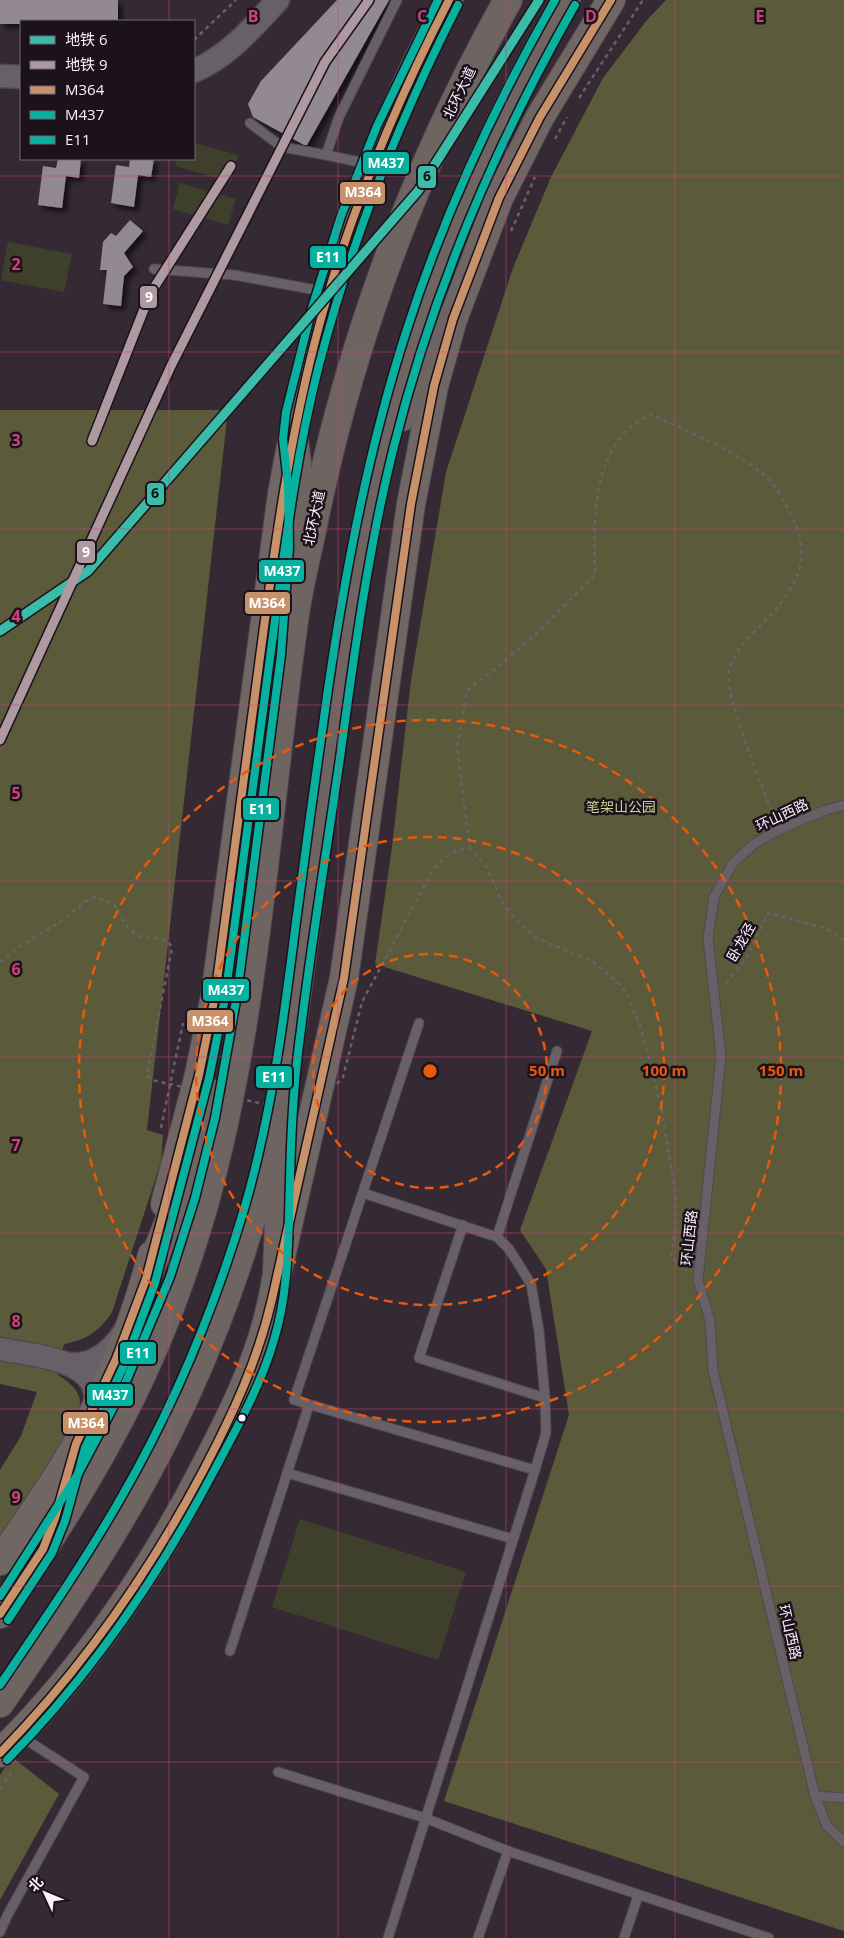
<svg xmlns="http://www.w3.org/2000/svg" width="844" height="1938" viewBox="0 0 844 1938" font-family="'Open Sans','Noto Sans SC',sans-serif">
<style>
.green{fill:#3f402c}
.forest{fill:#5b5b3b}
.building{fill:#928992;filter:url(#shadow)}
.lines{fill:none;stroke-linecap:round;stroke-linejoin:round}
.service-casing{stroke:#514851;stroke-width:11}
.tertiary-casing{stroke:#514851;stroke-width:25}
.primary-casing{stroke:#514851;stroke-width:30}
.trunk-casing{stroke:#514851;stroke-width:30}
.path{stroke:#696169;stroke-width:2.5;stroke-dasharray:4 4;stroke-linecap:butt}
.service{stroke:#686067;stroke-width:9}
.tertiary{stroke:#686067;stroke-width:22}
.primary{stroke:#706765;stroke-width:28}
.trunk{stroke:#6e6562;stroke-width:28}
.path-bridge{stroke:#696169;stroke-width:2.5;stroke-dasharray:4 4;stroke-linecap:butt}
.bus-1-casing{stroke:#1b121b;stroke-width:11}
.bus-2-casing{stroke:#1b121b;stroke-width:11}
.bus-3-casing{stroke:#1b121b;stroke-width:11}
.bus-1{stroke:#c7916a;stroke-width:8}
.bus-2{stroke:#07b1a0;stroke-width:8}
.bus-3{stroke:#07b1a0;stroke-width:8}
.metro-1-casing{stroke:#1b121b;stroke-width:12}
.metro-2-casing{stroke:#1b121b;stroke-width:12}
.metro-1{stroke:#3abca8;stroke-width:9}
.metro-2{stroke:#ad999f;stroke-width:9}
.grid{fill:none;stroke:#ce437b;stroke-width:1;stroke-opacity:0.55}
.ring{fill:none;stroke:#e8590c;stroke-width:2.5;stroke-dasharray:9 6}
.bus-dot{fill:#fdf0fc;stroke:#1b121b;stroke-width:2}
.labels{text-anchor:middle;stroke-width:5;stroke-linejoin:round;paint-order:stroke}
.street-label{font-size:14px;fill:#fdf0fc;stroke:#1b121b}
.park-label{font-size:14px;fill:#ced390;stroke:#1b121b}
.grid-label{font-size:16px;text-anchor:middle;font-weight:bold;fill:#ce437b;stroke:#1b121b;stroke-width:5;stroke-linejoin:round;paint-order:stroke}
.centre{fill:#e8590c;stroke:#1b121b;stroke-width:2.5}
.ring-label{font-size:15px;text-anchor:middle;font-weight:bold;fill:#e8590c;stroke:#1b121b;stroke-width:5;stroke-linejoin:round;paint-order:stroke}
.line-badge{stroke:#1b121b;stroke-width:2}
.badge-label{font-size:14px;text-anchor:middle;font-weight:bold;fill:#fff}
.pale-badge-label{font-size:14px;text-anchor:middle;font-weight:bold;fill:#111}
</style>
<defs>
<filter id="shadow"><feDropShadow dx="4.5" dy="4.5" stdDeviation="2.5" flood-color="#0009"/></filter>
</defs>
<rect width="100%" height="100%" fill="#352a34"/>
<g class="green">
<polygon points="194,143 238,155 231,182 175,166 177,159 194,159"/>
<polygon points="180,183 236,199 228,225 173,209"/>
<polygon points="8,242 72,254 64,292 1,280"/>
<polygon points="300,1519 466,1572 438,1660 272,1607"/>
</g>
<g class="forest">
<polygon points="666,0 844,0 844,1931 444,1801 569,1415 546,1269 520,1230 592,1031 375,964 392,847 411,680 446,472 513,268 551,177 603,78 647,20"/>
<path d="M0 410H228L147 1130 163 1135 161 1162 112 1312C100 1331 86 1340 64 1344L57 1374C67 1381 81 1390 80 1404 78 1430 17 1512 0 1537V1470L21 1436 37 1392 0 1384Z"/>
<polygon points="12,1757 59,1794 0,1900 0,1775"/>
</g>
<g class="building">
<polygon points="0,0 118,0 118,21 21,21 21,24 0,24"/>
<polygon points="337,0 389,0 307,145 304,145 253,117 248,104 261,81"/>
<polygon points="58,159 81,159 79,178 66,176 62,208 38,205 43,166 56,168"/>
<polygon points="130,159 154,159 151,177 138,175 134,207 111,203 116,165 129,167"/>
<polygon points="130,220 143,231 124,253 133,267 124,276 121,306 103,304 107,270 100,270 103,242 111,233 116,236"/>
</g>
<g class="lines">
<g class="service-casing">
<g id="service">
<polyline points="250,123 282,147 326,155"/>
<polyline points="369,164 326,155 339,117 397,0"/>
<polyline points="154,269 234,275 327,292"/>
<polyline points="844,805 826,810 778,830 754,844 733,863 714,897 708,938 721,1056 698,1280 710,1321 713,1370 815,1796 827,1826 844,1842"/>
<polyline points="419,1023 294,1400 535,1470"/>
<polyline points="363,1193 497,1237 509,1249 531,1284 539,1331 545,1398 546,1433 535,1470 388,1938"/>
<polyline points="463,1225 419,1358 545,1398"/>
<polyline points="497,1237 557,1051"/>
<polyline points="287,1473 513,1539"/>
<polyline points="230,1651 309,1405"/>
<polyline points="278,1772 425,1818 508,1851 769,1938"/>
<polyline points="815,1796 844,1798"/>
<polyline points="0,1932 7,1916 84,1777 22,1737"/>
<polyline points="478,1938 508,1851"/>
<polyline points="624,1938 638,1896"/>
</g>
</g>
<g class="tertiary-casing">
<g id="tertiary">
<path d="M194 71C230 55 252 28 278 0"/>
<polyline points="0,76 21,77"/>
<path d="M0 1349C32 1356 103 1358 95 1406"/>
<path d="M69 1364C93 1367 112 1350 125 1331"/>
</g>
</g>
<g class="primary-casing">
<g id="primary">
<path d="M165 1204 199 1075 215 996 282 494C313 318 364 157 449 0"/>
<path d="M0 1561C22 1529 44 1498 64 1466 103 1401 133 1327 152 1255"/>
<path d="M0 1753C83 1673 156 1564 208 1461 240 1400 267 1343 277 1274L344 978 411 504 434 386 453 319 499 198 540 117 611 0"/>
</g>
</g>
<g class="trunk-casing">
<g id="trunk">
<polyline points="402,417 453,319"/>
<polyline points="293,432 297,463 298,536"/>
<polyline points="277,1274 282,1151"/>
<polyline points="146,1279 182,1189 215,1094"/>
<path d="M0 1614C38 1557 76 1500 109 1439 149 1367 180 1288 203 1208 257 1015 266 812 295 614 299 586 306 558 312 530 349 344 415 166 508 0"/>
<path d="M0 1703C51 1628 104 1552 147 1472 198 1379 240 1270 266 1166 292 1057 303 944 318 833 336 704 352 573 384 446 423 290 484 139 566 0"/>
</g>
</g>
<g class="path">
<polyline points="194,40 236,0"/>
<polyline points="579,98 643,0"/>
<polyline points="555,139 567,117"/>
<polyline points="511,231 535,177"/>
<path d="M470 849 457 747 467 691 530 640 595 575C594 527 591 474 623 434 629 426 642 420 651 414 689 433 732 448 764 475 778 487 785 503 793 519 809 553 802 574 781 603 764 626 736 642 729 671 724 695 764 791 775 819"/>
<path d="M430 875C438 862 453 847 470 849L487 868 502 902 519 923 537 938 595 963 623 987 640 1025 661 1105 675 1193V1229L671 1257 687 1271"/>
<path d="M0 962C20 944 42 934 64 919 77 910 78 904 95 897L114 904C120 915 127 931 139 936 151 940 166 934 172 948L148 1069V1076L152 1080 169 1084"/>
<polyline points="726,983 746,959 768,913 825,928 844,940"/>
<polyline points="161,1128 183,1023"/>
<polyline points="0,1789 12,1772"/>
</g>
<use href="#service" class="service"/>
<use href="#tertiary" class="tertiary"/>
<use href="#primary" class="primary"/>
<use href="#trunk" class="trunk"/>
<polyline class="path-bridge" points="169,1084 321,1116 327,1095 343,1077 362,1002 430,875"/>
<g class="bus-1-casing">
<g id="bus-1">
<path d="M0 1614 43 1549 55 1518 76 1444 116 1359 146 1279 199 1075 215 996C230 883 245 770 260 657 276 537 292 418 326 301 357 196 399 97 449 0"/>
<path d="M0 1753C82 1669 148 1575 203 1471 232 1416 258 1360 272 1299L344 978 411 504 434 386 453 319 499 198 540 117 611 0"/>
</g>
</g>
<g class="bus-2-casing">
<g id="bus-2">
<path d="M8 1620 52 1553 65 1521 85 1448 125 1363 155 1283 209 1078 225 998C241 882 256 766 271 650 284 554 295 459 319 365 352 239 399 120 458 5"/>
<path d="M7 1760C92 1674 159 1576 215 1469 237 1428 261 1385 274 1340 290 1288 288 1233 290 1180 291 1130 294 1079 301 1029 312 939 327 848 340 758 354 655 368 551 393 450 432 293 495 145 575 5"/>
</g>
</g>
<g class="bus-3-casing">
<g id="bus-3">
<polyline points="0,1596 78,1474 122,1391 170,1277 195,1198 215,1118 237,995 281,655 289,548 288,484 283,439 286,412 312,308 341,216 377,126 438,0"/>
<path d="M0 1685C42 1623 85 1561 122 1496 175 1404 215 1307 245 1206 272 1113 284 1017 296 922 306 844 317 767 328 689 346 567 369 446 407 329 444 214 495 105 555 0"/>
</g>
</g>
<use href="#bus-1" class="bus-1"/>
<use href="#bus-2" class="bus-2"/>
<use href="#bus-3" class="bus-3"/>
<g class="metro-1-casing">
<polyline id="metro-1" points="0,631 88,571 418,191 539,0"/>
</g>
<g class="metro-2-casing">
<g id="metro-2">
<polyline points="92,441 150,294 231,166"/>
<polyline points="0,740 171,366 325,62 369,0"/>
</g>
</g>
<use href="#metro-1" class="metro-1"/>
<use href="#metro-2" class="metro-2"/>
</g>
<path class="grid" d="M169 0V21M338 0V1938M506 0V1938M675 0V1938M169 159V1938M0 176H844M0 352H844M0 529H844M0 705H844M0 881H844M0 1057H844M0 1233H844M0 1409H844M0 1586H844M0 1762H844"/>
<g class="ring">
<circle cx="430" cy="1071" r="117"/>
<circle cx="430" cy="1071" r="234"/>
<circle cx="430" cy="1071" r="351"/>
</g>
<circle class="bus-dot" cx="242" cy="1418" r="4.5"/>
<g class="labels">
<g class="street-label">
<text transform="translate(459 93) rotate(-64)" y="5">北环大道</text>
<text transform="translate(314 518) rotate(-78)" y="5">北环大道</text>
<text transform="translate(782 815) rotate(-25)" y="5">环山西路</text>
<text transform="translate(741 942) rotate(-60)" y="5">卧龙径</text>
<text transform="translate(689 1238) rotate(-84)" y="5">环山西路</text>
<text transform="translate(790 1632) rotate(77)" y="5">环山西路</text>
</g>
<g class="park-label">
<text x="621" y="812">笔架山公园</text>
</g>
</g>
<g class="grid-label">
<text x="253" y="22">B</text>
<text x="422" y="22">C</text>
<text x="591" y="22">D</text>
<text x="760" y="22">E</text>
<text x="16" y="270">2</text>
<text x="16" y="446">3</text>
<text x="16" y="622">4</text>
<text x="16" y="799">5</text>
<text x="16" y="975">6</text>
<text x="16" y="1151">7</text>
<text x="16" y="1327">8</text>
<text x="16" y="1503">9</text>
</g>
<circle cx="430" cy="1071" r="8" class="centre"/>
<g class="ring-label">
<text x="547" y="1076">50 m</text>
<text x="664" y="1076">100 m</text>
<text x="781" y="1076">150 m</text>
</g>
<g class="line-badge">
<rect x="362" y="151" width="48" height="24" rx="5" fill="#07b1a0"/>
<rect x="417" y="165" width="20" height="24" rx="5" fill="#3abca8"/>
<rect x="339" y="181" width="47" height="24" rx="5" fill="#c7916a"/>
<rect x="309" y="245" width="38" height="24" rx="5" fill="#07b1a0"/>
<rect x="139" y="285" width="19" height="24" rx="5" fill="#ad999f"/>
<rect x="146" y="482" width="19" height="24" rx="5" fill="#3abca8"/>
<rect x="76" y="540" width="20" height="24" rx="5" fill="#ad999f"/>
<rect x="258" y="559" width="47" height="24" rx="5" fill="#07b1a0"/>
<rect x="244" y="591" width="47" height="24" rx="5" fill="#c7916a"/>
<rect x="242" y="797" width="38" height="24" rx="5" fill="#07b1a0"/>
<rect x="202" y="978" width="48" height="24" rx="5" fill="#07b1a0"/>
<rect x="186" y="1009" width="48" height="24" rx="5" fill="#c7916a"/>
<rect x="255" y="1065" width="38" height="24" rx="5" fill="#07b1a0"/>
<rect x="119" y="1341" width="38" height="24" rx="5" fill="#07b1a0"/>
<rect x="86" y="1383" width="48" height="24" rx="5" fill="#07b1a0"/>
<rect x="62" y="1411" width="47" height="24" rx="5" fill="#c7916a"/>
</g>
<g class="badge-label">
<text x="386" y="168">M437</text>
<text x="363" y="197">M364</text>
<text x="328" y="262">E11</text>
<text x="149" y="302">9</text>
<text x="86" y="557">9</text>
<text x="282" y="576">M437</text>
<text x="267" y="608">M364</text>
<text x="261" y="814">E11</text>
<text x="226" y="995">M437</text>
<text x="210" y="1026">M364</text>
<text x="274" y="1082">E11</text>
<text x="138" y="1358">E11</text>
<text x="110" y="1400">M437</text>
<text x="86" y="1428">M364</text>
</g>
<g class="pale-badge-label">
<text x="427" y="181">6</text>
<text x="155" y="498">6</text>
</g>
<rect x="20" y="20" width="175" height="140" fill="#1b121b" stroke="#756b75"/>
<rect x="30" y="36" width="25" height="8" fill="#3abca8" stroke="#756b75"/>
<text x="65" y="45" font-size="15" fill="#fdf0fc">地铁 6</text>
<rect x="30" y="61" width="25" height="8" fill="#ad999f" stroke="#756b75"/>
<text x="65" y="70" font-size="15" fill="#fdf0fc">地铁 9</text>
<rect x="30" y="86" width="25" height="8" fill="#c7916a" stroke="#756b75"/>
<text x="65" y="95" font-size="15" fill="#fdf0fc">M364</text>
<rect x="30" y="111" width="25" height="8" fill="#07b1a0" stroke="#756b75"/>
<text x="65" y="120" font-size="15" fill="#fdf0fc">M437</text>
<rect x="30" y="136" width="25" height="8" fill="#07b1a0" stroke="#756b75"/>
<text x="65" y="145" font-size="15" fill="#fdf0fc">E11</text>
<g transform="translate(45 1893) rotate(314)" stroke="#1b121b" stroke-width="4" paint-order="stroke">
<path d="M0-4L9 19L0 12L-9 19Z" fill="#fdf0fc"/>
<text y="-8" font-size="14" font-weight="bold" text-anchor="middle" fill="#fdf0fc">北</text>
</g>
</svg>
